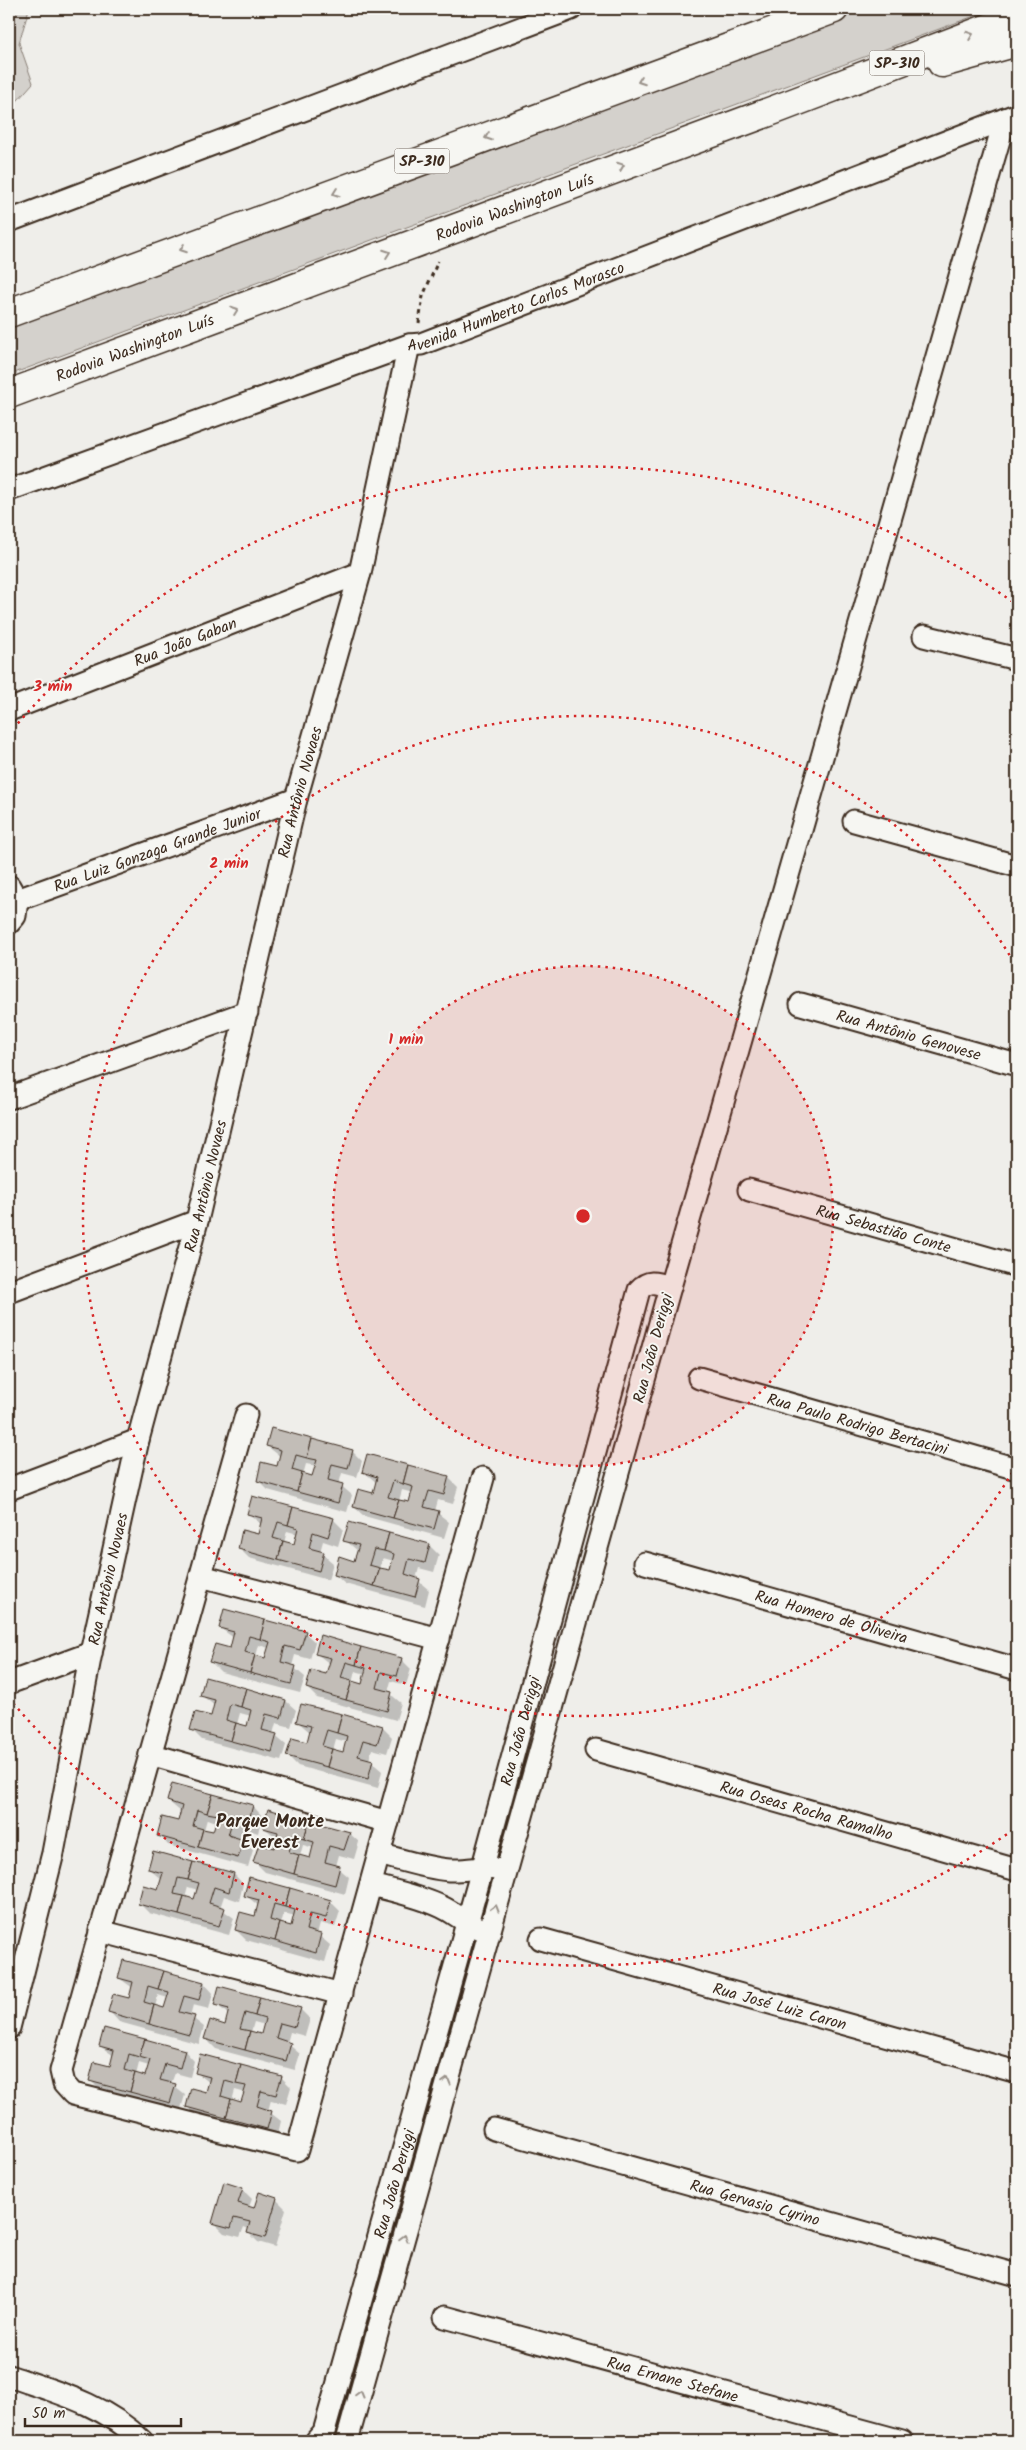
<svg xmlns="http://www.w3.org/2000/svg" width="1026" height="2450" viewBox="0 0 1026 2450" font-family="Kalam,sans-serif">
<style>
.green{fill:#d4d1cc;stroke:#887e75}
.shadow{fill:#0003;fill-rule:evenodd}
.building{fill:#c2bdb7;stroke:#3b2a1e}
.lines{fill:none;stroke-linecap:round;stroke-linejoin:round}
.minor-casing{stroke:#3b2a1e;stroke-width:25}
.motorway-casing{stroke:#3b2a1e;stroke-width:31}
.path{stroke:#3b2a1e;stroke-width:3;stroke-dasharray:4 4;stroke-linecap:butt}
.minor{stroke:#f6f6f2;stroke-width:21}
.motorway{stroke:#f6f6f2;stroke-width:28}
.oneway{stroke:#989088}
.ring{fill:none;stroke:#d62828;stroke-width:2.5;stroke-dasharray:2.5 5}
.labels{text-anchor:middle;stroke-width:4;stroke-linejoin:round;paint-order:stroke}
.shield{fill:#f6f6f2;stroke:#73675e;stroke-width:1}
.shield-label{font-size:15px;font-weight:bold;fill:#3b2a1e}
.street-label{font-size:16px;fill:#3b2a1e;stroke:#f6f6f2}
.neighbourhood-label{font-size:18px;font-weight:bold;fill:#3b2a1e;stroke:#f6f6f2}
.centre{fill:#d62828;stroke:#f6f6f2;stroke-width:2.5}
.ring-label{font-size:15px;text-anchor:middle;font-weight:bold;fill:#d62828;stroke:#f6f6f2;stroke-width:4;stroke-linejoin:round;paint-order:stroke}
</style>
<rect width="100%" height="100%" fill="#efeeea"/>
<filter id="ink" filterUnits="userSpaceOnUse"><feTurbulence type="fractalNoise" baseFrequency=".02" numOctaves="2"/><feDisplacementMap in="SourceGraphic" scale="10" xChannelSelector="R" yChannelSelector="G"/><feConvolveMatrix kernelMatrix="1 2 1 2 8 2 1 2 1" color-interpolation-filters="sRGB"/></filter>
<g filter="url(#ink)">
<g class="green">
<polygon points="9,9 29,9 19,43 33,83 10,109"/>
<polygon points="862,9 993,9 9,375 9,325"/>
</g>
<g class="shadow">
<path d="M267 1446 352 1451 362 1461 357 1477 342 1473 339 1484 352 1495 347 1512 268 1490 258 1480 278 1468 281 1457ZM306 1464 317 1466 313 1477 303 1475Z"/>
<path d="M364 1472 448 1477 458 1487 453 1504 438 1500 435 1511 449 1522 444 1538 364 1516 354 1507 374 1494 377 1483ZM402 1490 413 1493 410 1504 399 1501Z"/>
<path d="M249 1514 333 1519 343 1529 338 1546 323 1541 320 1552 333 1563 328 1580 249 1558 239 1548 259 1536 262 1525ZM287 1531 298 1534 295 1546 284 1543Z"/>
<path d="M345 1540 429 1545 439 1555 434 1572 419 1568 416 1579 429 1590 425 1606 345 1584 335 1575 355 1562 358 1551ZM383 1558 394 1561 391 1572 380 1569Z"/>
<path d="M220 1628 305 1633 315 1642 310 1659 295 1655 292 1666 305 1677 300 1693 221 1672 211 1662 231 1650 234 1638ZM259 1645 269 1648 266 1659 256 1656Z"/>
<path d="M317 1654 401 1659 411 1669 406 1685 391 1681 388 1692 401 1703 396 1720 317 1698 307 1688 327 1676 330 1664ZM355 1671 366 1674 363 1685 352 1683Z"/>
<path d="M201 1695 286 1701 296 1710 291 1727 276 1723 273 1734 286 1745 281 1761 202 1740 192 1730 212 1717 215 1706ZM240 1713 251 1716 247 1727 237 1724Z"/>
<path d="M298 1722 382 1727 392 1737 387 1753 372 1749 369 1760 382 1771 378 1788 298 1766 288 1756 308 1744 311 1733ZM336 1739 347 1742 344 1753 333 1750Z"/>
<path d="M168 1801 253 1806 262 1816 258 1833 243 1828 239 1840 253 1850 248 1867 168 1845 159 1835 178 1823 181 1812ZM207 1819 217 1822 214 1833 204 1830Z"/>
<path d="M264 1828 349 1833 359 1842 354 1859 339 1855 336 1866 349 1877 345 1894 265 1872 255 1862 275 1849 278 1838ZM303 1845 314 1848 310 1859 300 1856Z"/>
<path d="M149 1869 234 1874 243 1884 239 1901 224 1896 220 1908 234 1918 229 1935 149 1913 139 1903 159 1891 162 1880ZM188 1887 198 1890 195 1901 185 1898Z"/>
<path d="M245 1895 330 1901 340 1911 335 1927 320 1923 317 1934 330 1945 325 1962 246 1940 236 1930 256 1917 259 1906ZM284 1913 295 1916 292 1927 281 1924Z"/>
<path d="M119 1978 204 1983 213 1993 209 2009 193 2005 190 2016 204 2027 199 2044 119 2022 110 2012 129 2000 133 1988ZM158 1995 168 1998 165 2010 155 2007Z"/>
<path d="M216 2004 300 2009 310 2019 305 2036 290 2032 287 2043 300 2054 295 2070 216 2049 206 2039 225 2026 229 2015ZM254 2022 265 2025 262 2036 251 2032Z"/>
<path d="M100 2046 185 2051 194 2061 190 2077 175 2073 171 2084 185 2095 180 2112 100 2090 90 2080 111 2068 114 2056ZM139 2063 149 2066 146 2077 136 2075Z"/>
<path d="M196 2072 281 2077 291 2087 286 2104 271 2100 268 2111 281 2121 277 2138 197 2116 187 2107 207 2094 210 2083ZM235 2090 246 2093 242 2104 232 2101Z"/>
<polygon points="242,2189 252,2199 249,2207 255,2209 276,2199 286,2209 275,2247 258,2242 248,2232 249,2229 244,2227 240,2237 224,2233 214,2223"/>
</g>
<g class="building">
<polygon points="271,1428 312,1439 307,1458 296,1455 292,1470 302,1473 297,1492 257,1481 261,1462 277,1466 281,1450 266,1446"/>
<polygon points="312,1439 353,1450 348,1468 332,1464 328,1480 343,1484 338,1503 297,1492 302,1473 312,1476 317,1460 307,1458"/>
<polygon points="367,1454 408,1465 403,1484 393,1481 388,1497 399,1500 393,1518 353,1507 358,1489 373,1493 377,1477 362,1472"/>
<polygon points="408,1465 449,1476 444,1495 429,1491 424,1507 439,1511 434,1529 393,1518 399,1500 409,1502 413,1487 403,1484"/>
<polygon points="252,1496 293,1507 288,1525 278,1522 273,1538 283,1541 278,1560 238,1549 242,1530 258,1534 262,1518 247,1514"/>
<polygon points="293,1507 334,1518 328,1537 313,1532 309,1548 324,1552 319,1571 278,1560 283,1541 294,1544 298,1528 288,1525"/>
<polygon points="349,1522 389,1533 384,1551 374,1549 369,1565 380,1568 374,1586 334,1575 339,1556 354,1561 359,1545 343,1541"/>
<polygon points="389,1533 430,1544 425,1563 409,1559 405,1574 420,1579 415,1597 374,1586 380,1568 390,1570 394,1554 384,1551"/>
<polygon points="224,1609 265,1620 260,1639 249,1636 245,1652 255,1655 250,1673 209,1662 215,1644 230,1648 234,1632 219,1628"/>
<polygon points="265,1620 306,1631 300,1650 285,1646 281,1662 296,1666 291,1684 250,1673 255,1655 265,1658 270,1642 260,1639"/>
<polygon points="320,1635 361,1647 356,1665 346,1662 341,1678 352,1681 346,1700 306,1688 311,1670 326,1674 331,1658 315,1654"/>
<polygon points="361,1647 402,1658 397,1676 381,1672 377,1688 392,1692 387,1711 346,1700 352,1681 362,1684 366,1668 356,1665"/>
<polygon points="205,1677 246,1688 241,1707 230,1704 226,1720 236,1723 231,1741 190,1730 195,1712 211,1716 215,1700 200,1696"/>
<polygon points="246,1688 286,1700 281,1718 266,1714 262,1730 277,1734 272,1752 231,1741 236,1723 247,1726 251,1710 241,1707"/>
<polygon points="301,1704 342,1714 337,1733 327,1730 322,1746 332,1749 327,1767 286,1756 292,1738 307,1742 311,1726 296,1722"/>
<polygon points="342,1714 383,1726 377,1744 363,1740 358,1756 373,1760 368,1779 327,1767 332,1749 343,1752 347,1736 337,1733"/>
<polygon points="172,1783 213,1794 207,1813 197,1810 193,1826 203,1829 198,1847 157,1836 162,1817 178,1821 182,1806 167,1801"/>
<polygon points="213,1794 253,1805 248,1824 233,1819 228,1835 244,1840 238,1858 198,1847 203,1829 213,1831 218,1815 207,1813"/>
<polygon points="268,1809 309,1821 304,1839 293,1836 289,1852 299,1855 294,1874 253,1862 259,1844 274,1848 278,1832 263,1828"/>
<polygon points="309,1821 350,1832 344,1850 329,1846 325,1862 340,1866 335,1885 294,1874 299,1855 310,1858 314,1842 304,1839"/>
<polygon points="153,1851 193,1862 188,1880 178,1878 174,1894 184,1896 179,1915 138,1904 143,1885 158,1889 163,1873 148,1869"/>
<polygon points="193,1862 234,1873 229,1892 214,1887 209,1903 225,1908 219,1926 179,1915 184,1896 194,1899 199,1883 188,1880"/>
<polygon points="249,1877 290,1888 285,1907 274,1904 270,1920 280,1923 275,1941 235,1930 240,1912 255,1916 259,1900 244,1896"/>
<polygon points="290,1888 331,1900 326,1918 310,1914 306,1930 321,1934 316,1953 275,1941 280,1923 291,1926 295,1910 285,1907"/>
<polygon points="123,1960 164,1971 158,1989 148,1986 144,2002 154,2005 149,2024 108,2012 113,1994 129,1998 133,1982 118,1978"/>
<polygon points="164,1971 204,1982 199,2000 184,1996 179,2012 195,2016 189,2035 149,2024 154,2005 164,2008 169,1992 158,1989"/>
<polygon points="219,1986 260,1997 255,2016 245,2013 240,2029 250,2031 245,2050 204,2039 210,2020 225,2025 229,2009 214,2005"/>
<polygon points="260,1997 301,2008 295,2027 280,2023 276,2038 291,2043 286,2061 245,2050 250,2031 261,2034 265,2019 255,2016"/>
<polygon points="104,2028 145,2039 139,2057 129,2054 125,2070 135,2073 130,2092 89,2081 94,2062 110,2066 114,2050 99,2046"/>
<polygon points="145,2039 185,2050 180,2068 165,2064 160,2080 176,2084 170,2103 130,2092 135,2073 145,2076 150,2060 139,2057"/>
<polygon points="200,2054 241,2065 236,2084 225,2081 221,2096 231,2099 226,2118 186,2107 191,2088 206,2092 210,2077 195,2073"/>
<polygon points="241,2065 282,2076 276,2095 261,2091 257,2106 272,2111 267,2129 226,2118 231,2099 241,2102 246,2086 236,2084"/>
<polygon points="224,2182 243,2188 238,2203 254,2208 259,2192 277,2198 265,2238 247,2233 250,2222 234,2218 231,2228 212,2223"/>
</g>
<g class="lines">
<g class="minor-casing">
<g id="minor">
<polyline points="9,221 571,9"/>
<path id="s1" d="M9 490 409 345 421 344 1013 116"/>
<polyline points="924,636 1017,659"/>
<path id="s2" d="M9 710 360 573"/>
<polyline points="854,821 1017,866"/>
<polyline points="9,886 17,900 15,916 9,923"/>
<path id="s3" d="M17 900 296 799"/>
<path id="s4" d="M801 1004 1017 1065"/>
<polyline points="9,1098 247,1012"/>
<path id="s5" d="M749 1190 1017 1266"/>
<polyline points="670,1287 1005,119"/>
<polyline points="9,1292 197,1221"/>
<path id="s6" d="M699 1378 1017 1469"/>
<polyline points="246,1415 61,2071 64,2084 73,2094 297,2150 483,1478"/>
<polyline points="9,1489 138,1440"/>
<path id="s7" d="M645 1563 1017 1669"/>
<polyline points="201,1576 439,1639"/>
<polyline points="9,1683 91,1653"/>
<path id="s8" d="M596 1750 1017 1870"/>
<polyline points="150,1754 388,1822"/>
<path d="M379 1854C402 1860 425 1868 449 1870 465 1871 479 1866 496 1869"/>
<path d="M371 1885C394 1891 419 1896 442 1907 455 1913 465 1923 479 1928"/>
<polyline points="100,1931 341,1994"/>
<path id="s9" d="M541 1939 1017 2072"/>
<path id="s10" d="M9 2028 53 1853 91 1653 138 1440 197 1221 296 799 360 573 409 345"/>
<path id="s11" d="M494 2129 1017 2275"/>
<path id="s12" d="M445 2317 902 2441"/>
<path d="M9 2376C57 2392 106 2405 142 2441"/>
<path id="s13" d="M316 2441 324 2432 483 1866 639 1290C649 1279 657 1283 670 1287L347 2441"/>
</g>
</g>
<g class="motorway-casing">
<g id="motorway">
<polyline points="942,63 1017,42"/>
<polyline points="9,313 834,9"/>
<path id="s14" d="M9 394 777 109 1017 17"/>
</g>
</g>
<polyline class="path" points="419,323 423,296 438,261"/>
<use href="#minor" class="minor"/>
<use href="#motorway" class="motorway"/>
</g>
<defs><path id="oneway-chevron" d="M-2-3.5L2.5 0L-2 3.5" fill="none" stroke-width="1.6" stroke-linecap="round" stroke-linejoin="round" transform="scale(1.25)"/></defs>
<g class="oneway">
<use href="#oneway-chevron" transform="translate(970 35) rotate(-21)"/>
<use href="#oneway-chevron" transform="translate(641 81) rotate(160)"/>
<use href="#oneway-chevron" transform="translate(488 137) rotate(160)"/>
<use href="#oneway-chevron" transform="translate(621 166) rotate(-21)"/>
<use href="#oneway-chevron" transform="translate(336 193) rotate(160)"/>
<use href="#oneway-chevron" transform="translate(183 249) rotate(160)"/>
<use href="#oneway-chevron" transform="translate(387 253) rotate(-20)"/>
<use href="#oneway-chevron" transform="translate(235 310) rotate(-20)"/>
<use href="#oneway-chevron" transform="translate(495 1908) rotate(-74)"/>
<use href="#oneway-chevron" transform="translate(447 2081) rotate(-75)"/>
<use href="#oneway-chevron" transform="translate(404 2238) rotate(-75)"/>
<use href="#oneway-chevron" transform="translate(360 2394) rotate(-75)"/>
</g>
</g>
<circle cx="583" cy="1216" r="250" fill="#d62828" fill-opacity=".12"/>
<g class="ring">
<circle cx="583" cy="1216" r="250"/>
<path d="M1016 1466A500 500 0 1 1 1016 966"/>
<path d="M1013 1830A750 750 0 0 1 13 1703M13 729A750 750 0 0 1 1013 602"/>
</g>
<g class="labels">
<g class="shield">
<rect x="869.5" y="50.5" width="55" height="25" rx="4"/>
<rect x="394.5" y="148.5" width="55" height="25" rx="4"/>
</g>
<g class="shield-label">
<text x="897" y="68">SP-310</text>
<text x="422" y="166">SP-310</text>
</g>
<g class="street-label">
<text dy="6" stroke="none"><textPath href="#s14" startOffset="539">Rodovia Washington Luís</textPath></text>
<text dy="6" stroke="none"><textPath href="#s1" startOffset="539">Avenida Humberto Carlos Morasco</textPath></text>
<text dy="6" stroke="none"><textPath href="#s14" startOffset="134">Rodovia Washington Luís</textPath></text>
<text dy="6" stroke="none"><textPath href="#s2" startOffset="189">Rua João Gaban</textPath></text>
<text dy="6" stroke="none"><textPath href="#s10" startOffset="1270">Rua Antônio Novaes</textPath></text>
<text dy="6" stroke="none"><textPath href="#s3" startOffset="149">Rua Luiz Gonzaga Grande Junior</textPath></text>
<text dy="6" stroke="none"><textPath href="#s4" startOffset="112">Rua Antônio Genovese</textPath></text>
<text dy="6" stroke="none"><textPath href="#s10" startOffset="865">Rua Antônio Novaes</textPath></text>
<text dy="6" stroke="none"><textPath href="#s5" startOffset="140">Rua Sebastião Conte</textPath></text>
<text transform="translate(652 1348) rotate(-75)" y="6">Rua João Deriggi</text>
<text dy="6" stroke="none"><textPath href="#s6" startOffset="165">Rua Paulo Rodrigo Bertacini</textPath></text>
<text dy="6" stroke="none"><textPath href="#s10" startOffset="460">Rua Antônio Novaes</textPath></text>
<text dy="6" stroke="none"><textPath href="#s7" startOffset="194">Rua Homero de Oliveira</textPath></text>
<text dy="6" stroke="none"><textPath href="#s13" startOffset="740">Rua João Deriggi</textPath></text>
<text dy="6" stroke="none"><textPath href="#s8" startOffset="219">Rua Oseas Rocha Ramalho</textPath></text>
<text dy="6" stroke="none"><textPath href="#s9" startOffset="248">Rua José Luiz Caron</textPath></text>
<text dy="6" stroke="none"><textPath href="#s13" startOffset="270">Rua João Deriggi</textPath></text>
<text dy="6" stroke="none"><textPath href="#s11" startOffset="271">Rua Gervasio Cyrino</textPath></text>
<text dy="6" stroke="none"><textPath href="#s12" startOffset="236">Rua Ernane Stefane</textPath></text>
</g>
<g class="neighbourhood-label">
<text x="270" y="1827">Parque Monte<tspan x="270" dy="21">Everest</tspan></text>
</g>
</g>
<circle cx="583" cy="1216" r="8" class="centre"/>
<g class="ring-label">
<text x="53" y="691">3 min</text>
<text x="229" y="868">2 min</text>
<text x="406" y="1044">1 min</text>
</g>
<rect width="1026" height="2450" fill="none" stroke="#f6f6f2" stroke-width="30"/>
<rect x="15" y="15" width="996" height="2420" fill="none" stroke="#3b2a1e" stroke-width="2" filter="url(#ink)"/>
<path d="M25 2418v8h156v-8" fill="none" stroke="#3b2a1e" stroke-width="2.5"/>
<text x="32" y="2418" font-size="15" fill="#3b2a1e" stroke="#f6f6f2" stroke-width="4" paint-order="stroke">50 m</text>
</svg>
